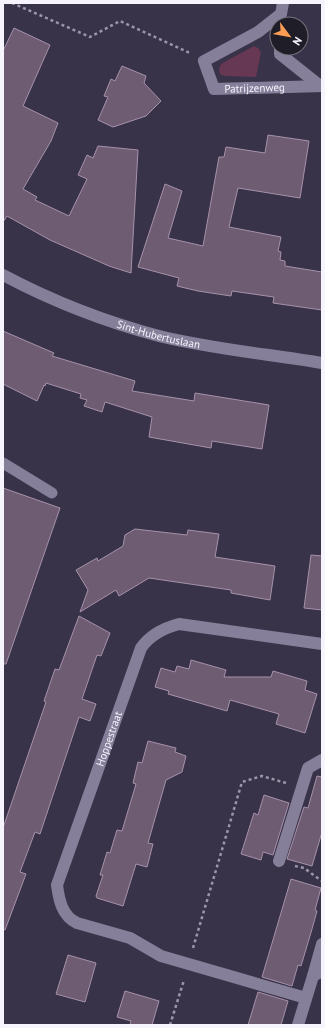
<svg xmlns="http://www.w3.org/2000/svg" width="325" height="1028" viewBox="0 0 325 1028" font-family="'PT Sans',sans-serif">
<style>
.green{fill:#663854}
.building{fill:#6e5c72;stroke:#a692aa}
.lines{fill:none;stroke-linecap:round;stroke-linejoin:round}
.path{stroke:#9b97a7;stroke-width:2.5;stroke-dasharray:3 3;stroke-linecap:butt}
.lane{stroke:#867f9a;stroke-width:11}
.street{stroke:#867f9a;stroke-width:12}
.labels{text-anchor:middle;stroke-width:3;stroke-linejoin:round;paint-order:stroke}
.street-label{font-size:11px;fill:#f6f4fd;stroke:#1f1d27}
</style>
<rect width="100%" height="100%" fill="#39334a"/>
<polygon class="green" points="254,46 258,48 261,52 256,77 224,76 220,74 219,69 221,64"/>
<g class="building">
<polygon points="14,28 50,45 23,106 58,123 51,141 23,189 37,197 35,200 69,216 87,179 78,175 87,155 93,158 98,146 138,150 131,273 109,266 50,240 7,216 3,222 3,51"/>
<polygon points="122,66 146,76 144,83 161,101 146,116 113,127 98,120 108,97 104,96 111,79 115,81"/>
<polygon points="268,135 309,141 300,198 238,188 229,227 281,237 278,251 281,252 280,260 285,261 285,266 322,272 322,310 273,303 274,297 232,291 231,296 198,291 177,286 179,278 138,267 165,184 182,191 168,238 203,246 219,157 224,157 226,147 265,153"/>
<polygon points="3,331 54,353 52,356 135,381 132,391 194,401 195,393 269,405 262,449 212,441 211,448 149,437 152,417 105,402 102,412 84,406 87,400 80,398 81,394 46,383 45,386 44,385 37,401 3,384"/>
<polygon points="3,488 60,508 6,664 3,664"/>
<polygon points="135,529 187,535 188,530 219,534 215,557 275,566 270,600 231,593 231,590 149,578 119,596 116,590 80,612 88,590 76,570 97,558 98,561 123,546 125,535"/>
<polygon points="311,555 322,556 322,610 304,608"/>
<polygon points="79,616 110,633 101,656 97,655 82,699 96,704 90,721 79,717 40,834 35,832 20,872 26,874 5,930 3,929 3,828 46,702 44,701 55,669 59,670"/>
<polygon points="191,660 226,670 224,677 271,677 273,671 307,681 305,690 317,694 305,733 276,724 279,714 230,700 227,711 168,694 169,691 155,687 161,668 175,672 177,666 189,669"/>
<polygon points="148,741 176,748 175,752 186,756 182,772 166,780 148,843 153,844 147,867 136,864 123,906 97,898 96,896 103,875 100,875 107,852 110,853 117,830 122,831 136,784 133,783 138,762 142,763"/>
<polygon points="317,776 322,777 322,832 312,866 287,859 304,807 308,808"/>
<polygon points="264,795 289,803 273,855 263,852 261,860 241,854 254,813 258,815"/>
<polygon points="291,879 321,888 315,910 317,911 312,929 301,966 298,965 292,986 262,977"/>
<polygon points="68,955 96,963 85,1002 56,994"/>
<polygon points="125,991 159,1001 152,1025 130,1025 131,1021 117,1017"/>
<polygon points="258,992 288,1001 281,1025 248,1025"/>
</g>
<g class="lines">
<g class="path">
<polyline points="12,3 90,37 120,21 190,53"/>
<polyline points="295,866 304,868 322,881"/>
<polyline points="193,948 242,782 262,776 286,783"/>
<polyline points="170,1025 184,980"/>
</g>
<polyline class="lane" points="3,463 52,493"/>
<g class="street">
<path id="s1" d="M283 3 281 14 258 32 204 61 214 89 322 86"/>
<polyline points="280,48 280,54 319,85"/>
<path id="s2" d="M3 275C52 301 106 322 159 336 212 349 268 354 322 363"/>
<polyline points="279,861 308,768 322,760"/>
<polyline points="313,976 322,944"/>
<path id="s3" d="M306 998 161 956 130 938 77 923C62 916 59 900 57 885L141 648C150 635 164 628 179 624L322 644"/>
<polyline points="298,1025 313,976 322,971"/>
</g>
</g>
<g class="labels">
<g class="street-label">
<text dy="4" stroke="none"><textPath href="#s1" startOffset="172">Patrijzenweg</textPath></text>
<text dy="4" stroke="none"><textPath href="#s2" startOffset="167">Sint-Hubertuslaan</textPath></text>
<text dy="4" stroke="none"><textPath href="#s3" startOffset="442">Hoppestraat</textPath></text>
</g>
</g>
<rect width="325" height="1028" fill="none" stroke="#f6f4fd" stroke-width="8"/>
<g transform="translate(289 36) rotate(122)"><circle r="19" fill="#1f1d27" stroke="#75737d"/>
<path d="M0-3L7 15L0 10L-7 15Z" fill="#fd9d54"/>
<text y="-6" font-size="11" font-weight="bold" text-anchor="middle" fill="#f6f4fd">N</text>
</g>
</svg>
